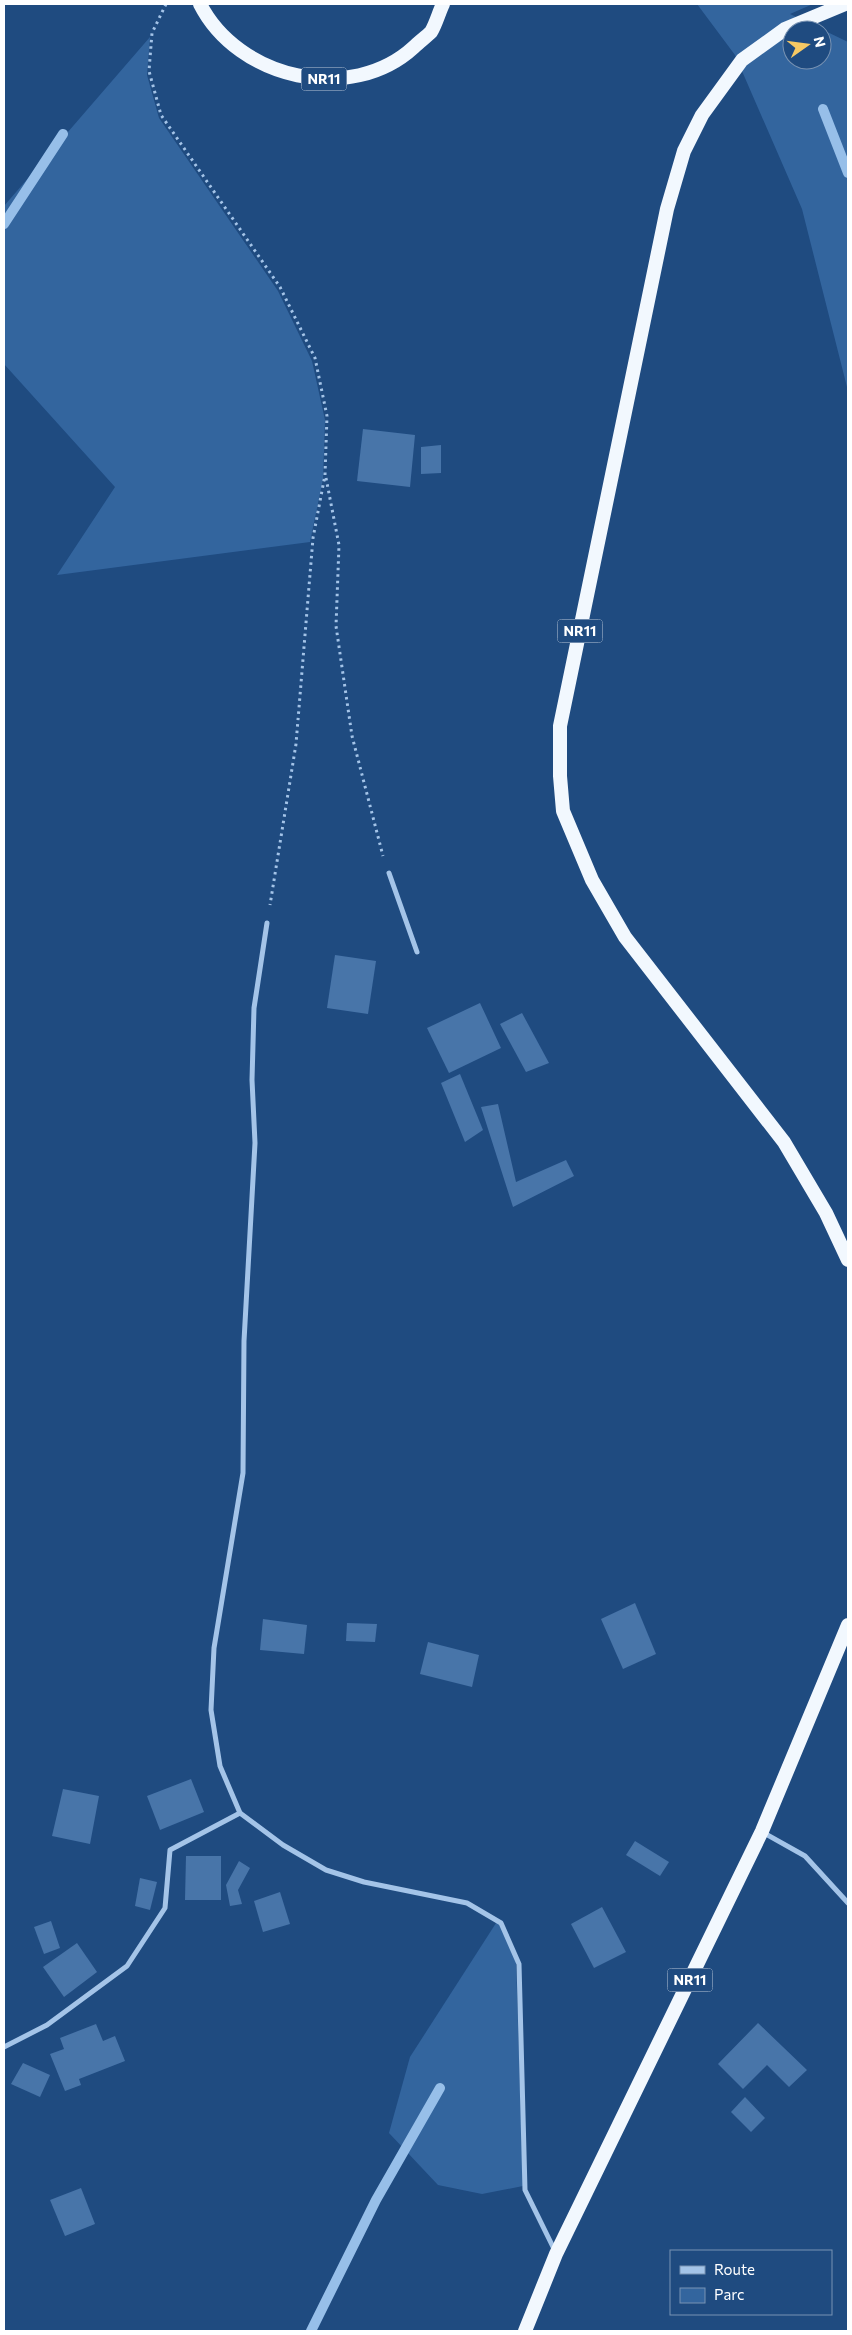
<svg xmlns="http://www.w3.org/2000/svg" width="852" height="2335" viewBox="0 0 852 2335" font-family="Commissioner,sans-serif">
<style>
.green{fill:#33659e;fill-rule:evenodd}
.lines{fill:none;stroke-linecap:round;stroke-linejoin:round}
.stream{stroke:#97bfe9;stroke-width:10}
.building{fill:#4875a9}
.path{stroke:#a4c4e8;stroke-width:3;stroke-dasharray:2.5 4;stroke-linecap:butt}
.minor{stroke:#a4c4e8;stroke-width:5}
.trunk{stroke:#f2f8fe;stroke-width:14}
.labels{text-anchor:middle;stroke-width:5;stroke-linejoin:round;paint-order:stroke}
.shield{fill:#1f4b80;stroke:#bcc9d9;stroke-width:1}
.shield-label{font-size:14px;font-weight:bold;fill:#fff}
</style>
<rect width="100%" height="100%" fill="#1f4b80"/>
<g class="green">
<path d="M697 4H813L790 14 848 42V391L802 209 735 55ZM792 30H822V60H792Z"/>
<polygon points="150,37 147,75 159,118 278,291 312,361 325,420 323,479 310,542 57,575 115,487 4,364 4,206"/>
<polygon points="498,1920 516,1960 523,2186 482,2194 438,2185 389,2133 410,2057"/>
</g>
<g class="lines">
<g class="stream">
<polyline points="823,109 848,173"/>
<polyline points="4,224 63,134"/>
<polyline points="311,2331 376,2200 440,2088"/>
</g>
</g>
<g class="building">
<polygon points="363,429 415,435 410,487 357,481"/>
<polygon points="441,445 441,473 421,474 421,447"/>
<polygon points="335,955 376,961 368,1014 327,1008"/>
<polygon points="480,1003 501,1048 449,1073 427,1028"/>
<polygon points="522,1013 549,1063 526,1072 500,1024"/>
<polygon points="460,1074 483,1130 465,1142 441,1083"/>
<polygon points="498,1104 516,1182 566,1160 574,1176 513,1207 481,1107"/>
<polygon points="635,1603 656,1654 623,1669 601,1619"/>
<polygon points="263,1619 307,1625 304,1654 260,1650"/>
<polygon points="347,1623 377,1624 375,1642 346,1641"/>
<polygon points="428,1642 479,1655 472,1687 420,1674"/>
<polygon points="191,1779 204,1812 160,1830 147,1796"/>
<polygon points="63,1789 99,1796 90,1844 52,1836"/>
<polygon points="635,1841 669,1862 660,1876 626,1855"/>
<polygon points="186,1856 221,1856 221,1900 185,1900"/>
<polygon points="239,1861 250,1868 238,1890 242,1904 230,1906 226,1885"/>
<polygon points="140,1878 157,1882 150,1910 135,1906"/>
<polygon points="280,1892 290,1924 263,1932 254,1901"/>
<polygon points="602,1907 626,1952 594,1968 571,1924"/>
<polygon points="51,1921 60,1948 44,1954 34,1927"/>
<polygon points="77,1943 97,1972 64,1997 43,1967"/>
<polygon points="758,2023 807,2070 789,2087 767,2065 743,2089 718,2064"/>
<polygon points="96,2024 103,2041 115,2036 125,2061 79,2079 81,2085 65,2091 50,2054 64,2049 60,2038"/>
<polygon points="23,2063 50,2075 40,2097 11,2084"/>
<polygon points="745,2097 765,2118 751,2132 731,2112"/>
<polygon points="81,2188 95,2224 65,2236 50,2200"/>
</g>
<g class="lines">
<g class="path">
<polyline points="166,4 152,33 149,71 161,115 280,287 315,358 327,416 325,475 313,538 296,744 270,905"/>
<polyline points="326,478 339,545 336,626 352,736 383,856"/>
</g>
<g class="minor">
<polyline points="389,873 417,952"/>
<polyline points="267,923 254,1008 252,1080 255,1143 244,1341 243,1473 214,1648 211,1710 220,1766 240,1813 283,1845 326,1870 364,1882 467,1903 501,1923 519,1964 525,2190 555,2251"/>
<polyline points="762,1832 805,1856 848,1903"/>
<polyline points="4,2047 47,2025 127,1966 165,1908 170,1850 240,1813"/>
</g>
<g class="trunk">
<path d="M200 4C238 79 351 105 414 47 419 42 426 37 431 32 436 24 439 12 443 4"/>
<polyline points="845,4 785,29 742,60 702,115 684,151 667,209 560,726 560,776 563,811 592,880 625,937 784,1142 826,1213 848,1260"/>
<polyline points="525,2331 556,2254 762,1831 848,1625"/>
</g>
</g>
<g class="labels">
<g class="shield">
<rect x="301.5" y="67.5" width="45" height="23" rx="4"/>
<rect x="557.5" y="619.5" width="45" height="23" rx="4"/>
<rect x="667.5" y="1968.5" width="45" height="23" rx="4"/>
</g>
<g class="shield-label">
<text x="324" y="84">NR11</text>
<text x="580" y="636">NR11</text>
<text x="690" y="1985">NR11</text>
</g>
</g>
<rect width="852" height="2335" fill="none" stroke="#ffffff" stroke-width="10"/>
<rect x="670" y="2250" width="162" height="65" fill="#1f4b80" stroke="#7993b3"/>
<rect x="680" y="2266" width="25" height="8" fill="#a4c4e8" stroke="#7993b3"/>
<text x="714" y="2275" font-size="15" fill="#ffffff">Route</text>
<rect x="680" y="2288" width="25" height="15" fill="#33659e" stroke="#7993b3"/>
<text x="714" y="2300" font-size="15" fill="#ffffff">Parc</text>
<g transform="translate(807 45) rotate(76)"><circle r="24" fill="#1f4b80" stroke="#7993b3"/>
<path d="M0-4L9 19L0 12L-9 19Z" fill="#f6c964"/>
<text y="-8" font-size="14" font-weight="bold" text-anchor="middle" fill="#ffffff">N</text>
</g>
</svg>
